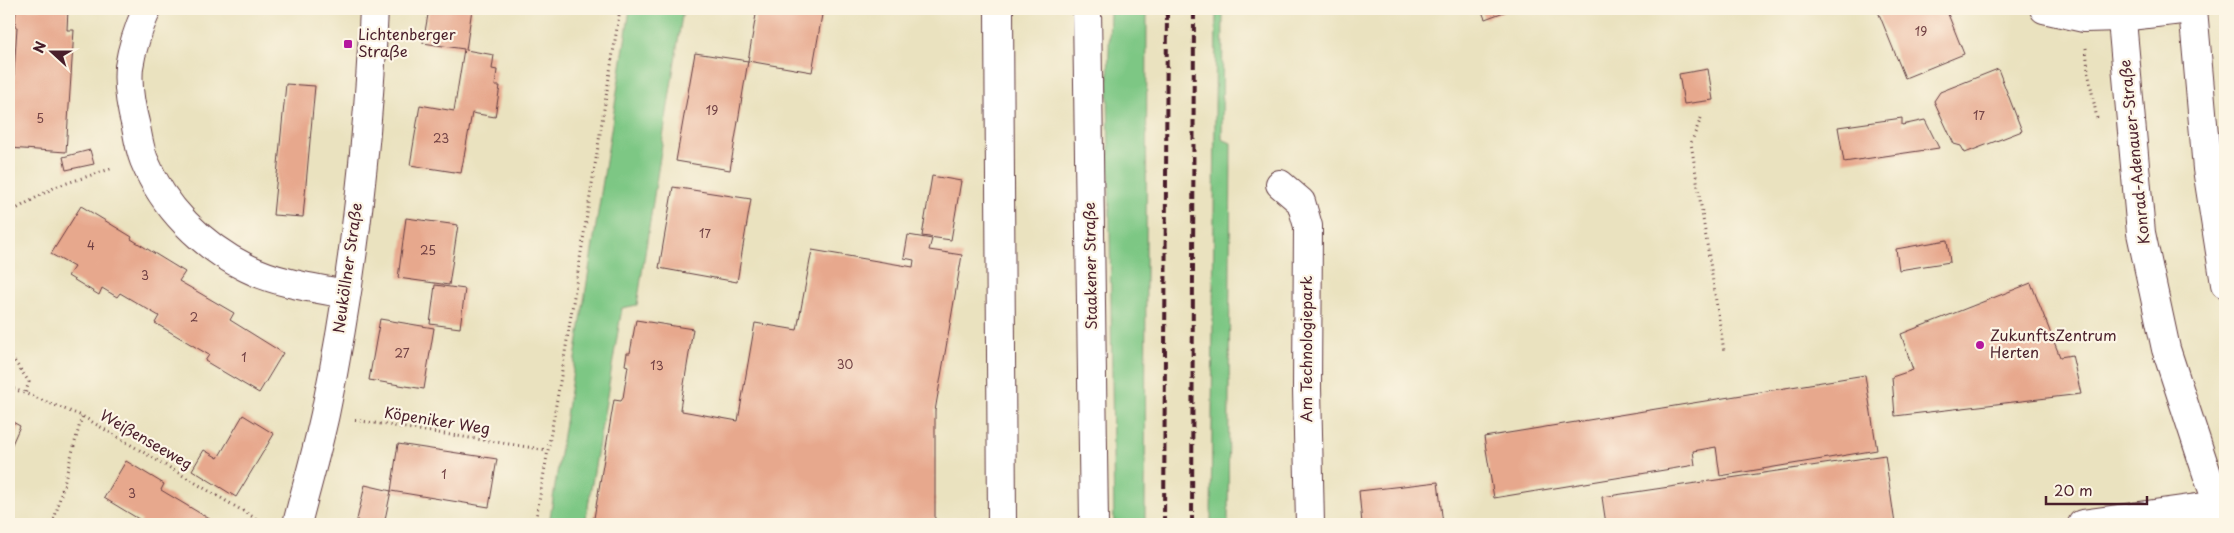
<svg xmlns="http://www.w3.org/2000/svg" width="2234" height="533" viewBox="0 0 2234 533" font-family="'Playpen Sans',sans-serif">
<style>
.green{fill:#7dc784;stroke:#647358}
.building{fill:#e7a88d}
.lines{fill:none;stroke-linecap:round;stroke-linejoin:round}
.minor-casing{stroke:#623c41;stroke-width:30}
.major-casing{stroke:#623c41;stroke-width:30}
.path{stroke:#623c41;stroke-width:3;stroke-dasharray:1 4;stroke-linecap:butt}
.minor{stroke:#fff;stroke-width:28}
.major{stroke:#fff;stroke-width:28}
.rail{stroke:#4a1f2b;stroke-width:4;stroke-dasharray:8 4;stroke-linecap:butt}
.poi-dot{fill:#b5179e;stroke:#fcf5e5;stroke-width:2}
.labels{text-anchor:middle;stroke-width:4.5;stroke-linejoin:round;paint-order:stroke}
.number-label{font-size:12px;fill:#714144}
.poi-label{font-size:15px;fill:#4a1f2b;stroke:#fcf5e5;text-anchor:start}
.street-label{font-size:15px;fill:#4a1f2b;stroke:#fcf5e5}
</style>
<rect width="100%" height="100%" fill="#fcf5e5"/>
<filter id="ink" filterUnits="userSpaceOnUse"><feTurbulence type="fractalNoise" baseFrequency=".02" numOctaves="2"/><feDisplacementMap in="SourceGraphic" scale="10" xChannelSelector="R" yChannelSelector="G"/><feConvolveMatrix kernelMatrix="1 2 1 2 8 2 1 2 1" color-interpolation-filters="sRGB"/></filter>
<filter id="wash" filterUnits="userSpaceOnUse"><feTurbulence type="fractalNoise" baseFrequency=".0096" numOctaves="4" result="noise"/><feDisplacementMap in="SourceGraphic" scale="20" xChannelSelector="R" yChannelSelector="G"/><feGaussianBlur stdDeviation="1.12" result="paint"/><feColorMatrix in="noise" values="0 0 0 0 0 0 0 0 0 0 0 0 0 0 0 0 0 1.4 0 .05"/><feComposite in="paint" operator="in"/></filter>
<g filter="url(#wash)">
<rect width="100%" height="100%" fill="#eae2bf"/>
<g class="green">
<polygon points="630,9 683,9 637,305 622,308 585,524 549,524"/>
<polygon points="1110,9 1147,9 1145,524 1114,524 1108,85"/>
<polygon points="1216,9 1223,9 1222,139 1231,143 1228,524 1211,524"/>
</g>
<g id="blocks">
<g class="building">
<polygon points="16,9 68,9 67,30 74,30 66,152 9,148 17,27 15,27"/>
<polygon points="429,9 472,9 466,50 494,55 492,69 497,70 495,86 500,86 495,117 472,113 461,173 410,165 420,105 454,111 464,49 423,43"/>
<polygon points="757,9 823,9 812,72 748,61"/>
<polygon points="1481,9 1512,9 1485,19"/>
<polygon points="1877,9 1946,9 1964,54 1905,78"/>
<polygon points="695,53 748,61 730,170 676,161"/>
<polygon points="1708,69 1713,100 1684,104 1679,74"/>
<polygon points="1998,69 2022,131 1965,153 1961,146 1954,144 1934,101 1940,92"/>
<polygon points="286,84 315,86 303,217 273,215"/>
<polygon points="1902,118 1902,125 1925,120 1939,148 1844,162 1838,127"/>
<polygon points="90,150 94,164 66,170 63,157"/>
<polygon points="932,176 961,181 951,240 922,236"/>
<polygon points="673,187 751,199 737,282 659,268"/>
<polygon points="81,206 132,237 131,239 185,272 179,281 234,313 230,320 283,353 259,393 205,361 209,355 155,323 159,316 120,293 117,297 102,288 99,295 68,276 74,267 51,254"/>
<polygon points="406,218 458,225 449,285 398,278"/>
<polygon points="908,235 932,239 929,250 962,255 935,411 935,518 928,524 593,524 614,400 621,401 623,398 628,366 625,365 627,353 630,353 636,320 693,329 680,409 682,409 682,411 738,421 755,323 797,330 812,250 913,267 914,260 904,258"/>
<polygon points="1947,240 1950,262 1899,270 1896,249"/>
<polygon points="2031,283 2060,357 2072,355 2081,394 1895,416 1892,377 1913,370 1901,334"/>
<polygon points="435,285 465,289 460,328 430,324"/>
<polygon points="380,319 434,328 424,389 369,380"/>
<polygon points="1865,375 1877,450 1720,476 1716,447 1693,451 1695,465 1494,498 1484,437"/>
<polygon points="243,415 274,434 236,497 192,470 204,450 218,458"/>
<polygon points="9,420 20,426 9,451"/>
<polygon points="398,444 497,459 489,507 391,491 384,524 356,524 365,485 391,491"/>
<polygon points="1885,455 1895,524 1606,524 1602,497"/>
<polygon points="126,461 164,484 161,490 218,524 140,524 142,521 104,498"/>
<polygon points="1438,482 1443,524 1362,524 1359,491"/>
</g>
</g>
</g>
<g filter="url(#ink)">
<use href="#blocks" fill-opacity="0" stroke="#623c41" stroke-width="1"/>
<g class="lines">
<g class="minor-casing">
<g id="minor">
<path d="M147 9C139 27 132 47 129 67 127 87 131 108 136 127 138 138 140 150 144 160 163 207 202 246 247 268 277 283 313 288 346 294"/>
<polyline points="999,9 1002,524"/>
<polyline points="1087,9 1094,524"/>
<polyline points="2044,9 2084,18 2121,17 2190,9"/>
<polyline points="1280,184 1301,202 1308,226 1307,388 1310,524"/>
<path d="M297 524C306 488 317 451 325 414 353 281 368 144 374 9"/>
<polyline points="2082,524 2218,505"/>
</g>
</g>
<g class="major-casing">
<g id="major">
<polyline points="2121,9 2141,233 2166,349 2207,474 2225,523"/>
<polyline points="2193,9 2207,169 2225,284"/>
</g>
</g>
<g class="path">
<polyline points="2086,48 2088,71 2097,119"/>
<polyline points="1701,118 1691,143 1724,351"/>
<polyline points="9,213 55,187 113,168"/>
<polyline points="9,353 29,382 25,394"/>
<polyline points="9,387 82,416 265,524"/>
<polyline points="355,420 547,450"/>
<polyline points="53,524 82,416"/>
<polyline points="535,524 564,359 620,9"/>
</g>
<use href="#minor" class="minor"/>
<use href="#major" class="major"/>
<g class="rail">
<polyline points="1164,524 1167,9"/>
<polyline points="1192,524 1194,9"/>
</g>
</g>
</g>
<g class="poi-dot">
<rect x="343" y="39" width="10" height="10" rx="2.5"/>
<circle cx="1980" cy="345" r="5"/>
</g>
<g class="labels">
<g class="number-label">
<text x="1921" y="36">19</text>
<text x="712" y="115">19</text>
<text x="1979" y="120">17</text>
<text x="40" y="123">5</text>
<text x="441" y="143">23</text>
<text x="705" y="238">17</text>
<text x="91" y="250">4</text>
<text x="428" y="255">25</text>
<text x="145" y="280">3</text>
<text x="194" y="322">2</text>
<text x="402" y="358">27</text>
<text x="244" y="362">1</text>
<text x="845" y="369">30</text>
<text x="657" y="370">13</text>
<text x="444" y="479">1</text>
<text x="132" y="498">3</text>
</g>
<g class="poi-label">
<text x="358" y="40">Lichtenberger<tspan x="358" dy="17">Straße</tspan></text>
<text x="1990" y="341">ZukunftsZentrum<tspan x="1990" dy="17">Herten</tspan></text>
</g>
<g class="street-label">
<text transform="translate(2135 152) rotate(-96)" y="5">Konrad-Adenauer-Straße</text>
<text transform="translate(1091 266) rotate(-91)" y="5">Staakener Straße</text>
<text transform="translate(348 268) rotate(-82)" y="5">Neuköllner Straße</text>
<text transform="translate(1307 349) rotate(-90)" y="5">Am Technologiepark</text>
<text transform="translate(437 421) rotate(9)" y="5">Köpeniker Weg</text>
<text transform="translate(146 440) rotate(30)" y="5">Weißenseeweg</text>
</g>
</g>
<rect width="2234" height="533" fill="none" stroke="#fcf5e5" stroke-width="30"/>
<g transform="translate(52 52) rotate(291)" stroke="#fcf5e5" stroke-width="4" paint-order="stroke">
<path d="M0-4L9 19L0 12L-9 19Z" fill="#4a1f2b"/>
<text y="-8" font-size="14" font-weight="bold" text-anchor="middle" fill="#4a1f2b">N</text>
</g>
<path d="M2046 496v8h101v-8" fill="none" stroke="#4a1f2b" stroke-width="2.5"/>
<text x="2054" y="496" font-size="15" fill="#4a1f2b" stroke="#fcf5e5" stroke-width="4" paint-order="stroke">20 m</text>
</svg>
